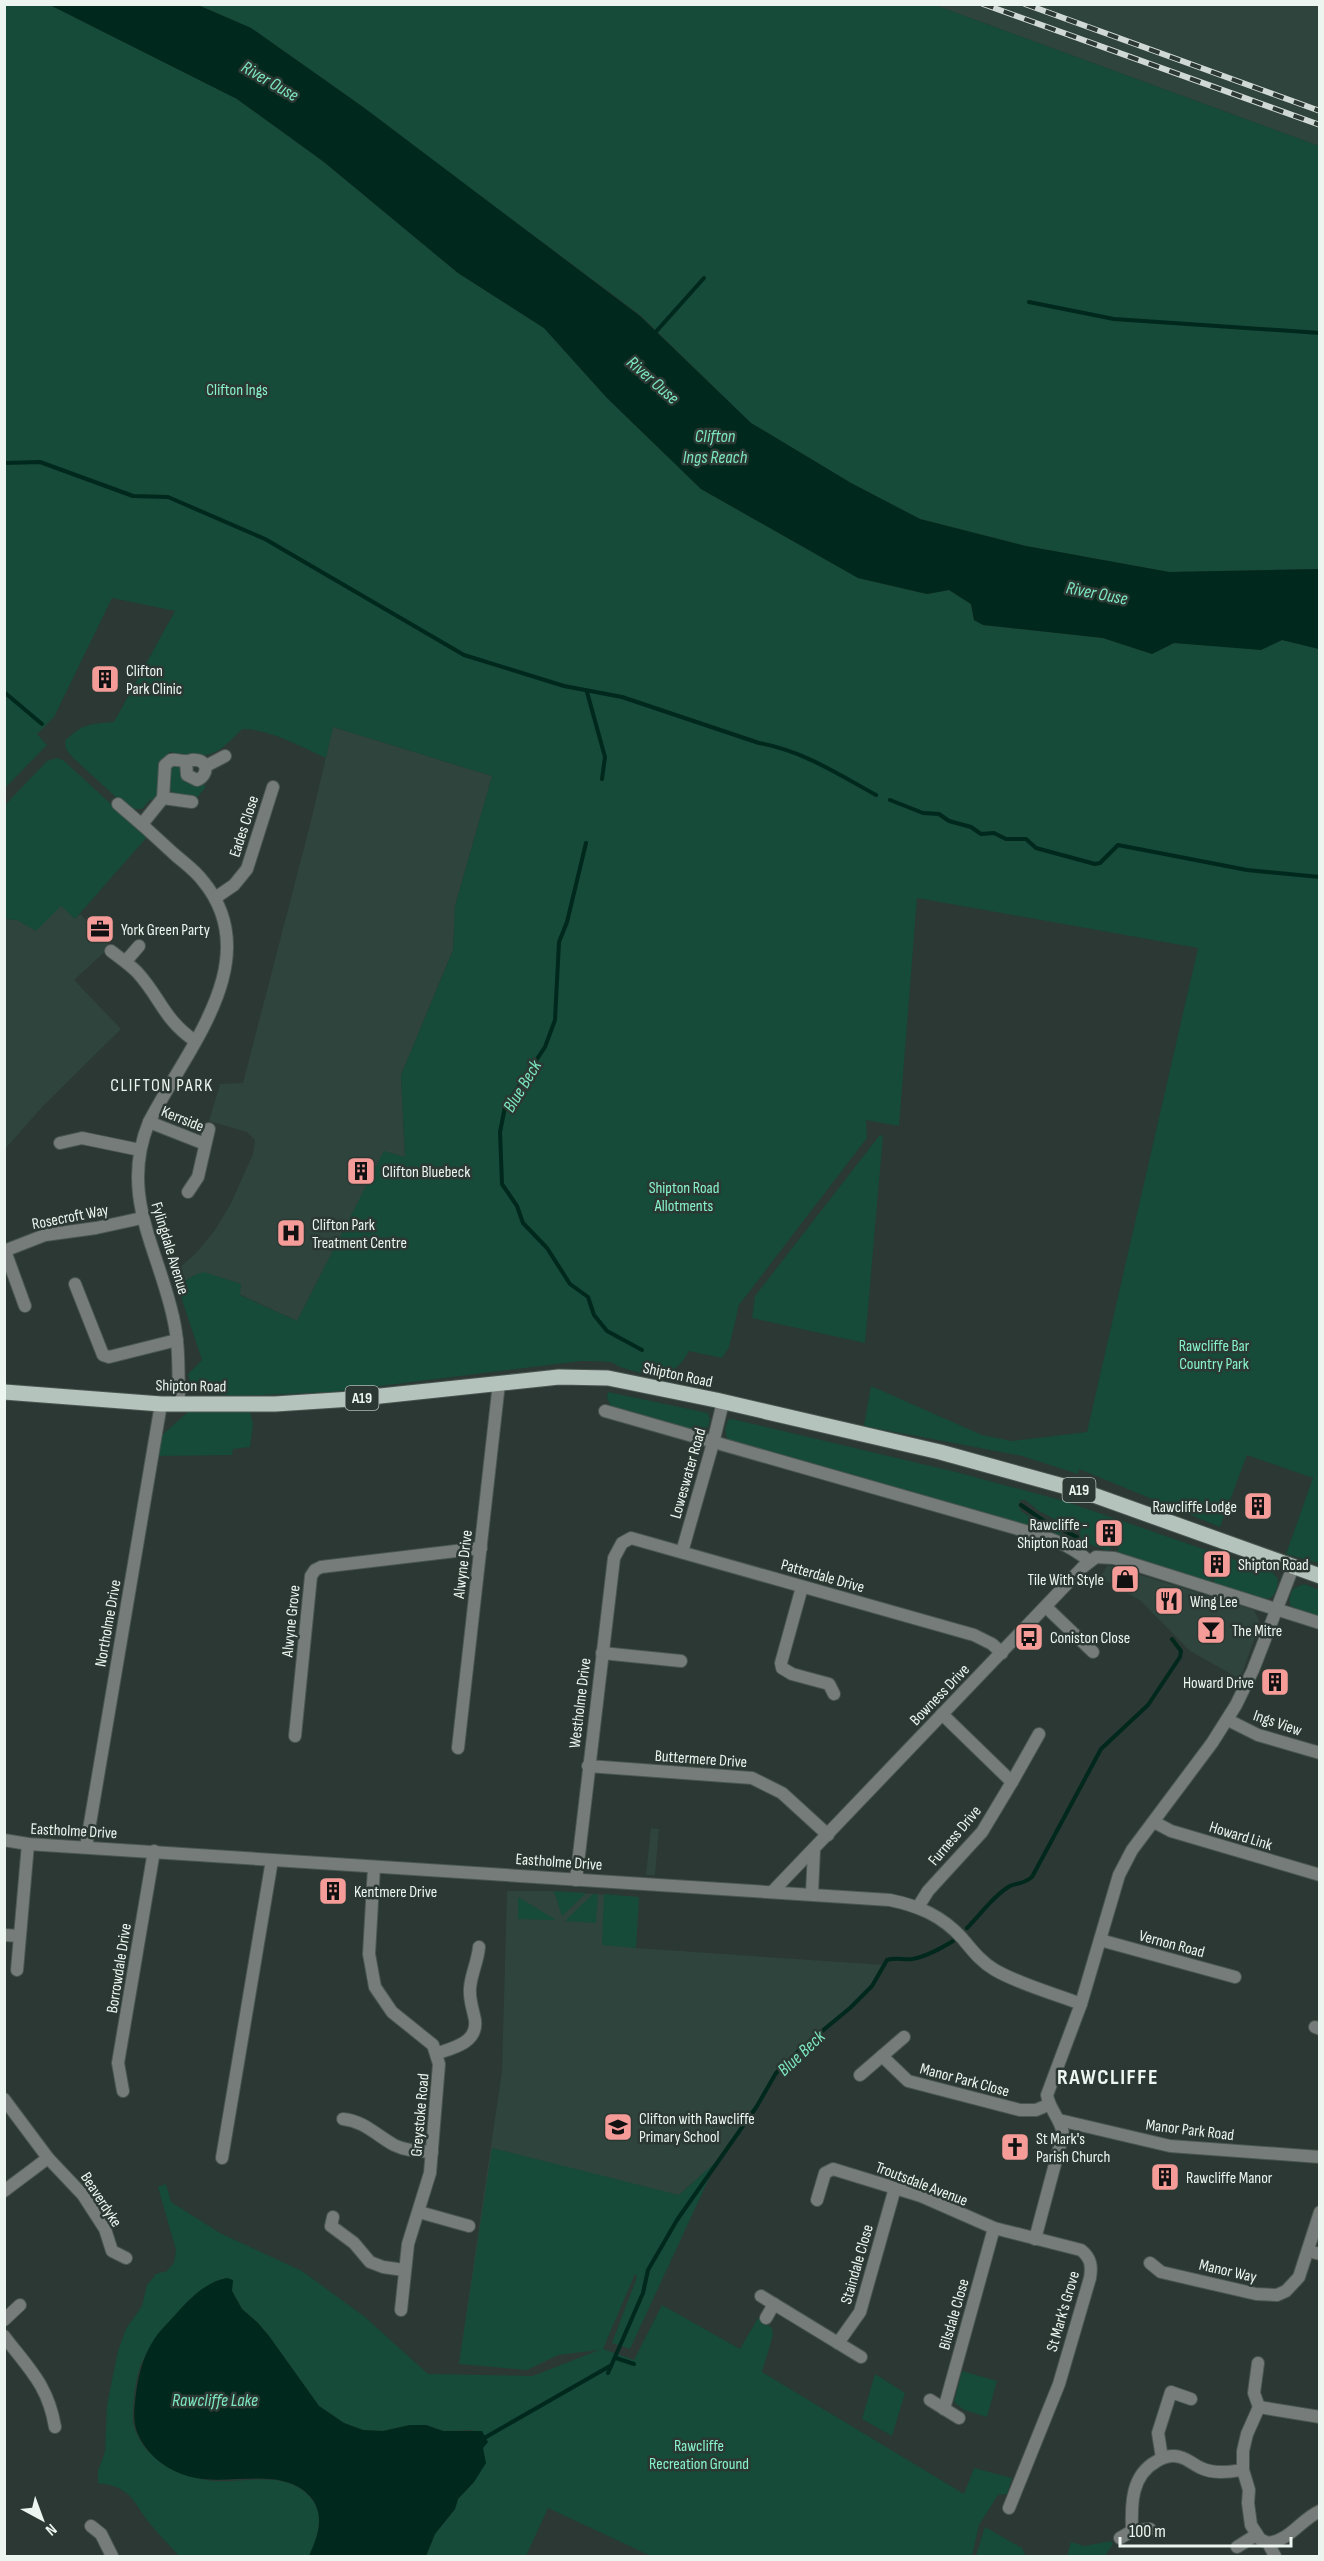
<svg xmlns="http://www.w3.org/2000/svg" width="1324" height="2561" viewBox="0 0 1324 2561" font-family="'Sofia Sans Condensed',sans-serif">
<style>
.built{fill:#2f443c}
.green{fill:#164a39}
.water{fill:#00281c}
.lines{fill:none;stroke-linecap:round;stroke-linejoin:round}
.stream{stroke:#00281c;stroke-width:4}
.minor-casing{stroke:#4a5651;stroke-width:14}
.primary-casing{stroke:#4a5651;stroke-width:17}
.minor{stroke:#767c79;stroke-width:12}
.primary{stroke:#b5c3bd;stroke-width:15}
.rail-casing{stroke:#cfd8d4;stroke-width:6}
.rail{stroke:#2b3833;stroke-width:4;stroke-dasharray:11;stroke-linecap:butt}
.labels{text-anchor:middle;stroke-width:5;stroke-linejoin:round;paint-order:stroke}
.shield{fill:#2b3833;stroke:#b3bcb8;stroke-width:1.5}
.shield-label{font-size:15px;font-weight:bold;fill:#edf5f1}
.park-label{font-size:16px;fill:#88f3cb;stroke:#2b3833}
.poi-label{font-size:16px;fill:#edf5f1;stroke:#2b3833;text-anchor:start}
.street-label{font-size:16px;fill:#edf5f1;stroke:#2b3833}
.water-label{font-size:18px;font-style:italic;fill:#7ce7c0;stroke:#2b3833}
.neighbourhood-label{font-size:18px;letter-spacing:1.5px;fill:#edf5f1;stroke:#2b3833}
.district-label{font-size:22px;font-weight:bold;letter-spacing:1.5px;fill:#edf5f1;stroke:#2b3833}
</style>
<rect width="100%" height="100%" fill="#2b3833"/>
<g class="built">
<polygon points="935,5 1319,5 1319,146 1213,107"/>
<polygon points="333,727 492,776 455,906 453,950 401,1075 405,1157 384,1152 297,1321 239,1294 241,1284 197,1274 183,1282 176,1271 197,1252 215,1230 231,1203 253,1154 255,1140 247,1132 209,1121 220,1084 243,1083 311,821"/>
<polygon points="61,905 75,919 80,914 111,946 74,980 121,1029 42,1107 5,1149 5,919 17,920"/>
<polygon points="1108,1565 1254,1610 1260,1623 1240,1679 1190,1651 1141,1601 1100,1577"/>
<polygon points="651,1828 659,1829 655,1875 646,1875"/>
<polygon points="507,1891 550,1891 639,1897 636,1948 884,1965 872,1986 850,2008 804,2046 776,2073 757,2106 717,2161 679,2195 635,2273 603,2348 558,2355 527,2370 459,2364 502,2071"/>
</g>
<g class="green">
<path d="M5 5H50L237 99 324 162 458 273 544 328 607 398 701 489 858 578 927 594 949 590 971 604 974 620 983 625 1103 638 1152 654 1174 643 1261 649 1282 640 1319 649V1563L1286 1554 1313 1478 1247 1455 1220 1527 1079 1469 1078 1474 1022 1456 864 1426 871 1386 982 1435 1011 1441 1087 1432 1198 948 917 898 899 1126 866 1120 867 1138 739 1305 729 1347 722 1358 689 1351C674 1380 652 1377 623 1368 618 1367 615 1363 610 1362 601 1361 590 1361 581 1361L332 1392 235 1396 199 1392 191 1385 188 1374 202 1360 183 1303 180 1292 183 1282 197 1274 204 1272 241 1284 240 1295 297 1321 384 1151 405 1157 401 1075 453 950 455 906 492 776 333 727 326 758C301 747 270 729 242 729 213 759 210 758 170 752L159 764 157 796 154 801 151 799 142 809H129L72 757 66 749 65 741C83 723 90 724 114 722L175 611 112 598 54 717 37 734 47 745 5 788Z"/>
<polygon points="198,5 935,5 1319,146 1319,569 1169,572 1026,546 920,519 851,483 751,423 640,315 486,200 363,107 251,28"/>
<polygon points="57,758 63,760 147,837 75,919 61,906 36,931 17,920 5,919 4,806 47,761"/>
<path d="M181 764 187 782 196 784 201 782 206 787 195 800C169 794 169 794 167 767Z"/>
<polygon points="883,1135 865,1343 752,1318 755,1296 879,1136"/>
<polygon points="608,1392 708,1413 710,1421 708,1427 698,1430 697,1433 612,1408 607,1398"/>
<polygon points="189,1411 250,1411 253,1424 250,1447 233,1449 232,1455 158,1456 160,1437"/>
<polygon points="732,1419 956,1472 1064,1501 1273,1573 1278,1579 1277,1589 1272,1597 1266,1599 1213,1583 1217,1569 1221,1570 1224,1560 1214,1556 1208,1565 1215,1568 1211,1582 1117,1553 1123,1533 1104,1527 1101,1535 1105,1543 1111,1545 1109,1551 1080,1541 1081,1536 1079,1532 1039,1511 1025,1500 1021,1500 1018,1505 1022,1512 1067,1537 730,1442 727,1439 725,1430 728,1420"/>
<path d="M1304 1584 1319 1590V1617C1303 1612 1281 1612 1293 1589Z"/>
<polygon points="554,1891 586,1893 562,1916"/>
<polygon points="593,1894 598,1894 596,1923 565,1921"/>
<polygon points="604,1894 639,1897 636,1948 602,1945"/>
<polygon points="518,1897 556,1920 518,1919"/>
<path d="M492 2148 679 2195 717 2161 630 2349 612 2343 637 2277 635 2274 603 2349 634 2360 662 2305 740 2349 758 2318 772 2328 773 2335 762 2372 964 2494 974 2468 1012 2478 1007 2494 998 2495 979 2525 972 2556H651L548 2508 526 2556H426L435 2534 455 2509 458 2499 474 2482 473 2430 443 2431 426 2425H410L383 2431 363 2430 344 2423 319 2406 269 2336 257 2322 242 2309 232 2291 218 2280C194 2291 154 2339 142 2362 136 2374 132 2407 133 2421 133 2429 143 2447 149 2452 158 2459 186 2475 197 2478 232 2489 278 2466 307 2494 327 2512 318 2536 309 2556H179C170 2546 160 2536 151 2525 132 2502 133 2487 98 2483V2471L105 2452 107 2405 118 2351 126 2329 142 2306 147 2285 156 2274 167 2271 174 2263 176 2250 158 2187 166 2184 171 2202 220 2233 302 2271 365 2317 428 2374 533 2376 599 2350 558 2355 527 2370 459 2364Z"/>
<polygon points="962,2371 997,2381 987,2417 964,2410 954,2402"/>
<polygon points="875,2374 905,2393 892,2436 862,2419"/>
<polygon points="985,2527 1022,2548 1026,2556 976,2555"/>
<polygon points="1111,2541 1113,2544 1105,2556 1067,2556 1071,2542 1084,2546"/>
</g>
<g class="water">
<polygon points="50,5 198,5 251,28 363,107 640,316 751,423 851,483 920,519 1026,546 1169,572 1319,569 1319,649 1282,640 1261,650 1174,643 1152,654 1103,638 983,625 974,620 971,604 949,590 927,594 858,578 701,489 607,398 544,328 458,273 324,162 237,99"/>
<path d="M227 2278 233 2280 232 2291 242 2309 257 2322 269 2336 319 2406 344 2423 363 2430 383 2431 410 2425H426L443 2431H482L488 2442 483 2448 486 2463 474 2482 458 2499 455 2509 435 2534 426 2556H309C317 2538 325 2519 313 2500 288 2465 232 2485 196 2478 175 2474 156 2463 144 2445 134 2430 133 2420 135 2402 138 2374 144 2348 164 2327 182 2308 200 2283 227 2278Z"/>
</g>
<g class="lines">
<g class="stream">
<polyline points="1029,302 1114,319 1320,333"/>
<polyline points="653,335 704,278"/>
<path d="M4 463 40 462 133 496 168 497 265 539 464 655 564 686 622 697 759 743C803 751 838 774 876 795"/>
<polyline points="4,692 42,724"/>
<polyline points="587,692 605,757 602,779"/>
<polyline points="890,800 923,813 939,814 949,821 971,827 981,834 994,833 1006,839 1026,839 1036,848 1095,864 1100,863 1118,845 1247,870 1320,877"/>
<polyline points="586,843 567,922 559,942 555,1020 545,1047 505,1107 500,1132 502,1184 517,1206 523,1223 547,1248 570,1284 588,1297 594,1315 607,1331 642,1350"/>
<polyline points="1021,1505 1044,1521 1077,1537"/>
<path d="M967 1928C980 1915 994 1895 1010 1886 1019 1882 1022 1885 1032 1877L1101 1749 1148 1705 1180 1657 1181 1651 1172 1639"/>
<polyline points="616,2358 634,2364"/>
<path d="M608 2373 643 2293 648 2270 677 2220 757 2106 776 2073 804 2046 850 2008 872 1986 887 1960C896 1957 903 1960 912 1959 926 1957 940 1949 953 1941"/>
<polyline points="486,2437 610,2366"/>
</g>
<g class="minor-casing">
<g id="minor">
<polyline points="206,766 225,756"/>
<polyline points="163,798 192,802"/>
<path d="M118 804C137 820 155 836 173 853 183 862 195 870 203 881 268 960 185 1051 149 1122 119 1195 158 1248 173 1317 180 1346 178 1376 179 1405"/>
<path d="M142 824 163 798 165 765 171 760C176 759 180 761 186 761 194 762 187 759 196 760 209 761 208 776 197 780L187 775 186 762"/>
<polyline points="215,898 234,885 247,869 273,787"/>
<path d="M111 951C120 958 129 964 137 972 161 998 163 1019 195 1041"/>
<polyline points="126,961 139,946"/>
<polyline points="149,1122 205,1144"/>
<polyline points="60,1143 82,1138 140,1150"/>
<polyline points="188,1192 198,1177 209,1129"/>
<polyline points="4,1251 45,1235 96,1228 142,1218"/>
<polyline points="5,1251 25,1306"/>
<polyline points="75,1284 103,1355 109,1357 177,1340"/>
<path d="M605 1411 1015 1528C1042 1536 1067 1542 1089 1561"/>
<polyline points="682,1552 713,1443 723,1402"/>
<polyline points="802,1587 781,1663 782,1668 792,1674 829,1684 834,1694"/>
<polyline points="1046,1607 1093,1652"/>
<polyline points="602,1653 681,1661"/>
<polyline points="1228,1720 1258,1735 1320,1753"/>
<polyline points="295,1736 311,1576 315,1570 321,1567 481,1548"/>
<polyline points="458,1748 499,1383"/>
<polyline points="588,1766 752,1778 782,1793 828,1835"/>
<polyline points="1012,1782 1039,1734"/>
<polyline points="1154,1822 1171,1831 1320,1875"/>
<path d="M4 1840 28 1844 890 1900C919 1906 942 1916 962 1938 972 1950 981 1962 995 1970 1021 1985 1053 1993 1081 2004"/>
<polyline points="86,1847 161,1404"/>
<polyline points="374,1867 369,1954 375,1987 392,2012 433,2045 439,2064 430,2173 408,2244 401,2310"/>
<polyline points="576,1880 614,1558 622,1543 631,1538 974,1635 992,1644 1002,1653"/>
<polyline points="773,1891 1083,1567 1096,1557 1114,1558 1320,1623"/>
<polyline points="812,1893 814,1850"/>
<polyline points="918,1907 928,1891 982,1832 1012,1782 942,1714"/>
<polyline points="4,1935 19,1936"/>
<polyline points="1100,1940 1235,1977"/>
<polyline points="17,1970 28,1844"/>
<polyline points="1315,2027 1320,2029"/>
<path d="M438 2053C454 2048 478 2042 475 2020 473 2009 469 2000 470 1988 471 1974 478 1961 479 1947"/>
<polyline points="882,2056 908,2081 1020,2110 1036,2110 1048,2105"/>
<polyline points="860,2075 904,2037"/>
<polyline points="123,2091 118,2063 154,1851"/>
<polyline points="4,2099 48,2158 83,2195 105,2229 112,2251 126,2258"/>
<path d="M343 2119C364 2121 376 2135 394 2145 406 2151 419 2151 432 2152"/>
<polyline points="1059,2120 1170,2146 1320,2157"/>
<polyline points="222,2158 272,1860"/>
<polyline points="4,2191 48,2158"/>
<path d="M817 2200 825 2173 833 2169 921 2196 994 2228 1081 2250C1091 2258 1092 2266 1090 2278L1059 2384 1009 2508"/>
<polyline points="419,2212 469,2226"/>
<polyline points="333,2217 331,2226 354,2243 370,2262 383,2267 404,2270"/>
<path d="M1035 2239 1063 2134C1061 2119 1049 2109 1047 2095L1081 2004 1119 1875 1132 1850 1212 1743 1236 1705 1253 1670 1293 1567"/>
<polyline points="1308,2251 1320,2254"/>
<polyline points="1150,2263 1161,2272 1256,2294 1277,2295 1286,2291 1299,2277 1320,2212"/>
<polyline points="761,2296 861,2357"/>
<polyline points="766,2318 774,2304"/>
<polyline points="4,2320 20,2305"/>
<path d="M4 2336C29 2369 48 2385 55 2427"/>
<polyline points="838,2343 860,2312 895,2188"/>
<polyline points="1258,2363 1254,2393 1259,2407 1247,2434 1243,2451 1243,2470 1249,2490 1248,2503 1251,2525 1260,2539 1268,2543 1275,2556"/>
<polyline points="930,2400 959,2418"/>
<polyline points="1259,2407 1320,2417"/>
<polyline points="944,2409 994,2228"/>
<polyline points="1162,2458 1158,2433 1171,2392 1191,2399"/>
<polyline points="91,2526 101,2534 112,2556"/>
<path d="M1132 2531C1131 2504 1131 2475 1157 2461 1164 2457 1173 2455 1180 2457 1188 2459 1194 2465 1201 2468 1214 2474 1228 2472 1243 2470"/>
<polyline points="1120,2538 1132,2531 1150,2529"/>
<path d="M1268 2543C1291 2540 1300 2520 1320 2511"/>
<polyline points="1237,2547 1256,2535"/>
</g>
</g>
<g class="primary-casing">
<polyline id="primary" points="4,1392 161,1404 275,1404 352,1399 559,1377 608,1378 716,1400 940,1452 1085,1492 1320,1576"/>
</g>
<use href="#minor" class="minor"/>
<use href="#primary" class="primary"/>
<g class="rail-casing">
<g id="rail">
<polyline points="983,4 1320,125"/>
<polyline points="1025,4 1320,111"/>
</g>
</g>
<use href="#rail" class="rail"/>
</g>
<defs>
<g id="building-square" transform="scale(1.5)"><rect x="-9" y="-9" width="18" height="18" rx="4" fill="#f59b98" stroke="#2b3833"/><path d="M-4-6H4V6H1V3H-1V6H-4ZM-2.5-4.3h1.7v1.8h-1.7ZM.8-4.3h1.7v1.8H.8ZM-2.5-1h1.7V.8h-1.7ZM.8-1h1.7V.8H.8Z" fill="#111"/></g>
<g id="office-square" transform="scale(1.5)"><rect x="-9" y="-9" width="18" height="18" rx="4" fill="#f59b98" stroke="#2b3833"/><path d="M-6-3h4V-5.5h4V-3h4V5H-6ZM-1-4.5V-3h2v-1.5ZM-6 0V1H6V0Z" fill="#111"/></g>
<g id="hospital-square" transform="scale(1.5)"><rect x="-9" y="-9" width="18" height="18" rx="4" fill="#f59b98" stroke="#2b3833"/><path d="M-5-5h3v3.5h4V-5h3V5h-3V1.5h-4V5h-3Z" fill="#111"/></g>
<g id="shop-square" transform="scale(1.5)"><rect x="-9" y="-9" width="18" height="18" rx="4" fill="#f59b98" stroke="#2b3833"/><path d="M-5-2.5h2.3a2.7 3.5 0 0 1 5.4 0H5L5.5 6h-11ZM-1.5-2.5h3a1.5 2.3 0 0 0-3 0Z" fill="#111"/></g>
<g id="restaurant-square" transform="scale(1.5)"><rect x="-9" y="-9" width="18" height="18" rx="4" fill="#f59b98" stroke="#2b3833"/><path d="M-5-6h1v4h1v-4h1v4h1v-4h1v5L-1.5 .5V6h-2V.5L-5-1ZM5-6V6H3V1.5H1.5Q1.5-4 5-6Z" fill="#111"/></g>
<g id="bar-square" transform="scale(1.5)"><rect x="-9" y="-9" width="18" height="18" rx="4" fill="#f59b98" stroke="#2b3833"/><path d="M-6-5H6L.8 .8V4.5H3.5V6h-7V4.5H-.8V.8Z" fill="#111"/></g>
<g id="bus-square" transform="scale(1.5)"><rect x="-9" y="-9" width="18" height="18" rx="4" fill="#f59b98" stroke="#2b3833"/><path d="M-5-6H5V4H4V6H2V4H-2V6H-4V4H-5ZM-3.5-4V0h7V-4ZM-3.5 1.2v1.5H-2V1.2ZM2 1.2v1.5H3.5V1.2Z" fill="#111"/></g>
<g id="school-square" transform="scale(1.5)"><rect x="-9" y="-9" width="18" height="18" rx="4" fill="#f59b98" stroke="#2b3833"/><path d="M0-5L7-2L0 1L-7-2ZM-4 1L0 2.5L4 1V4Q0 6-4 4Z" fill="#111"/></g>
<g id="church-square" transform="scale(1.5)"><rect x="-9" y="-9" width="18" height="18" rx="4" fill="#f59b98" stroke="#2b3833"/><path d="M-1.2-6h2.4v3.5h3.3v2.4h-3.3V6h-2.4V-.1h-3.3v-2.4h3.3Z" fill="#111"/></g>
</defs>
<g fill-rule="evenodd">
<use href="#building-square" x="105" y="679"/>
<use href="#office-square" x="100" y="929"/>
<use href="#building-square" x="361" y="1171"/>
<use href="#hospital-square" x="291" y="1233"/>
<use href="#building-square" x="1258" y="1506"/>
<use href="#building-square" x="1109" y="1533"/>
<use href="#building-square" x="1217" y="1564"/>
<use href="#shop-square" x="1125" y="1579"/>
<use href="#restaurant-square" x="1169" y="1601"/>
<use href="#bar-square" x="1211" y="1630"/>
<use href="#bus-square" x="1029" y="1637"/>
<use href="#building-square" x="1275" y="1682"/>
<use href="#building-square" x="333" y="1891"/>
<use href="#school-square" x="618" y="2127"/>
<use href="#church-square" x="1015" y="2147"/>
<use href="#building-square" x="1165" y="2177"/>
</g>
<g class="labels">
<g class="shield">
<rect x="345.5" y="1386" width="33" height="24" rx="4.5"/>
<rect x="1062.5" y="1478" width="33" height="24" rx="4.5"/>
</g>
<g class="shield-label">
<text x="362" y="1403">A19</text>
<text x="1079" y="1495">A19</text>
</g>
<g class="park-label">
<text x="237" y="395">Clifton Ings</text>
<text x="684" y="1193">Shipton Road<tspan x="684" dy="18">Allotments</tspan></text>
<text x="1214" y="1351">Rawcliffe Bar<tspan x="1214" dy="18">Country Park</tspan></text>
<text x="699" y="2451">Rawcliffe<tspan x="699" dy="18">Recreation Ground</tspan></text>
</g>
<g class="poi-label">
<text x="126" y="676">Clifton<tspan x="126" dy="18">Park Clinic</tspan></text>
<text x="121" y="935">York Green Party</text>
<text x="382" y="1177">Clifton Bluebeck</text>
<text x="312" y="1230">Clifton Park<tspan x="312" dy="18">Treatment Centre</tspan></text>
<text x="1237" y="1512" text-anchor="end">Rawcliffe Lodge</text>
<text x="1088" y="1530" text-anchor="end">Rawcliffe -<tspan x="1088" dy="18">Shipton Road</tspan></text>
<text x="1238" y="1570">Shipton Road</text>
<text x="1104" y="1585" text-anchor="end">Tile With Style</text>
<text x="1190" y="1607">Wing Lee</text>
<text x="1232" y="1636">The Mitre</text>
<text x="1050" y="1643">Coniston Close</text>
<text x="1254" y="1688" text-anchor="end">Howard Drive</text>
<text x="354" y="1897">Kentmere Drive</text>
<text x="639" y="2124">Clifton with Rawcliffe<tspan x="639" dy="18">Primary School</tspan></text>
<text x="1036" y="2144">St Mark's<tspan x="1036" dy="18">Parish Church</tspan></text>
<text x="1186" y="2183">Rawcliffe Manor</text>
</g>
<g class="street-label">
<text transform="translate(243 826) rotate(-72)" y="6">Eades Close</text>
<text transform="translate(183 1118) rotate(22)" y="6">Kerrside</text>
<text transform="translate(70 1216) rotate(-11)" y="6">Rosecroft Way</text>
<text transform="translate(171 1248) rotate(73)" y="6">Fylingdale Avenue</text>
<text transform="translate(678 1374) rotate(12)" y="6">Shipton Road</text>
<text transform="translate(191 1385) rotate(1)" y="6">Shipton Road</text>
<text transform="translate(687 1473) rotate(-74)" y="6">Loweswater Road</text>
<text transform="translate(462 1564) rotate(-83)" y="6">Alwyne Drive</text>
<text transform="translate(823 1575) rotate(16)" y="6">Patterdale Drive</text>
<text transform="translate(290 1621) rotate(-84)" y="6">Alwyne Grove</text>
<text transform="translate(107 1623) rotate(-80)" y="6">Northolme Drive</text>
<text transform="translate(939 1694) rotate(-46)" y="6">Bowness Drive</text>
<text transform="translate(579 1703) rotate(-83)" y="6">Westholme Drive</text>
<text transform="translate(1278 1722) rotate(19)" y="6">Ings View</text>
<text transform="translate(701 1758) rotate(4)" y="6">Buttermere Drive</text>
<text transform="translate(74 1830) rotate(3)" y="6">Eastholme Drive</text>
<text transform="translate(954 1835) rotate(-50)" y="6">Furness Drive</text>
<text transform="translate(1241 1835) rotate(17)" y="6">Howard Link</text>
<text transform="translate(559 1861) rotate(4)" y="6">Eastholme Drive</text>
<text transform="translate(1172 1943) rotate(15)" y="6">Vernon Road</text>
<text transform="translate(118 1968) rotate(-81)" y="6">Borrowdale Drive</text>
<text transform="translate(965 2079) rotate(15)" y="6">Manor Park Close</text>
<text transform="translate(419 2115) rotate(-85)" y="6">Greystoke Road</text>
<text transform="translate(1190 2129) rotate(7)" y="6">Manor Park Road</text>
<text transform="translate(922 2183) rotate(21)" y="6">Troutsdale Avenue</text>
<text transform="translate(102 2199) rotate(57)" y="6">Beaverdyke</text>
<text transform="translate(856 2264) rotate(-74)" y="6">Staindale Close</text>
<text transform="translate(1228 2270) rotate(13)" y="6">Manor Way</text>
<text transform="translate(1062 2311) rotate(-74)" y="6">St Mark's Grove</text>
<text transform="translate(953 2314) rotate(-74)" y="6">Bilsdale Close</text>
</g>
<g class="water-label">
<text transform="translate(270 81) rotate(30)" y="6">River Ouse</text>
<text transform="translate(653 380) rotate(41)" y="6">River Ouse</text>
<text x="715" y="442">Clifton<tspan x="715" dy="21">Ings Reach</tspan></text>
<text transform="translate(1097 593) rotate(11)" y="6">River Ouse</text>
<text transform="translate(522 1086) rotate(-59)" y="6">Blue Beck</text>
<text transform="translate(801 2053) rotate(-43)" y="6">Blue Beck</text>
<text x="215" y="2406">Rawcliffe Lake</text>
</g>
<g class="neighbourhood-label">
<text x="162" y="1091">CLIFTON PARK</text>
</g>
<g class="district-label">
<text x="1108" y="2084">RAWCLIFFE</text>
</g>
</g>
<rect width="1324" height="2561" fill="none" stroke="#edf5f1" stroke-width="12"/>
<g transform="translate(42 2519) rotate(139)" stroke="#2b3833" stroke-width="4.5" paint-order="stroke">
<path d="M0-4.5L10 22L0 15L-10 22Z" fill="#edf5f1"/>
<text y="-9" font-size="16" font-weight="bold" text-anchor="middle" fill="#edf5f1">N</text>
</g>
<path d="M1120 2537v9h171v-9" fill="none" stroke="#edf5f1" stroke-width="3"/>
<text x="1129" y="2537" font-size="18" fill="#edf5f1" stroke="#2b3833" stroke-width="4.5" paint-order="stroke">100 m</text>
</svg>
